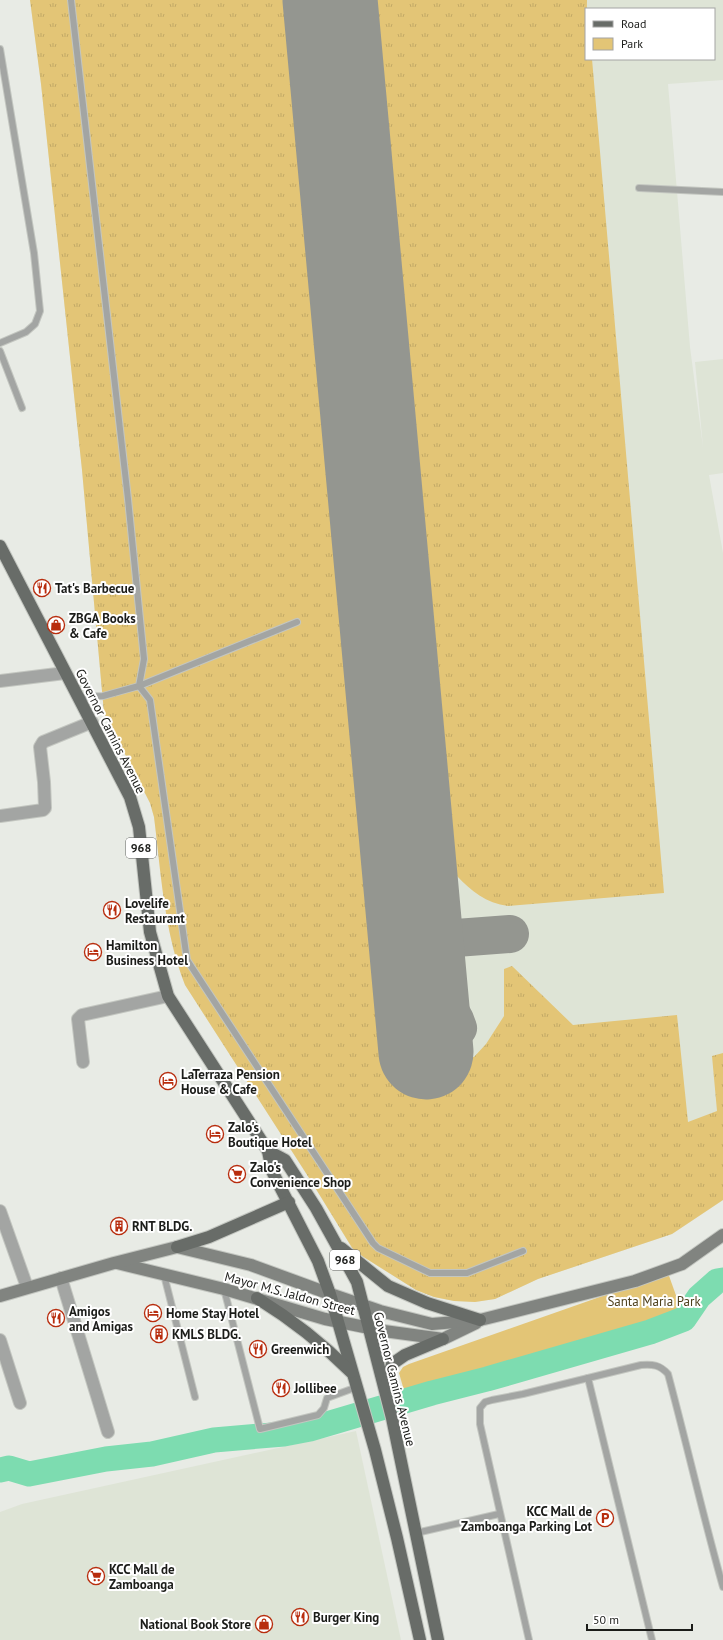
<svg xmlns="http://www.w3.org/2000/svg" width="723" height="1640" viewBox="0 0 723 1640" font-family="'PT Sans',sans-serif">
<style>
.built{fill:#dee4d6;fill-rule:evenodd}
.grass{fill:url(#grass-tufts)}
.green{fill:#e3c576}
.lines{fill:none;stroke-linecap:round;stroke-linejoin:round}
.river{stroke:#7ddcb0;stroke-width:25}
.taxiway{stroke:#949690;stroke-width:38}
.runway{stroke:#949690;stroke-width:95}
.lane-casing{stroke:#c3c6c0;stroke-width:8}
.street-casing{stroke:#c3c6c0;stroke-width:14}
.secondary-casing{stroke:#c3c6c0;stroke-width:14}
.primary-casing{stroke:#c3c6c0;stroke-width:14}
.lane{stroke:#a3a5a3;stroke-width:6}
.street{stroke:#a3a5a3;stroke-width:12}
.secondary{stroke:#818480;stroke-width:12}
.primary{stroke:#686c68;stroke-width:12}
.labels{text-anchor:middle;stroke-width:4;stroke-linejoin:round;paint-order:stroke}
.shield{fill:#fff;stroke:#5f605e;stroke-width:1}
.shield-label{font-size:12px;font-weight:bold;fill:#1b1c19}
.poi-label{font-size:13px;font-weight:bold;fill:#1b1c19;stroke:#fff;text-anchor:start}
.street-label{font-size:13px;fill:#1b1c19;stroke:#fff}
.park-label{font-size:13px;fill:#4d3f1b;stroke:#fff}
</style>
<defs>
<pattern id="grass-tufts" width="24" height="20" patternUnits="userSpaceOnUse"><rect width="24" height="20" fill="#e3c576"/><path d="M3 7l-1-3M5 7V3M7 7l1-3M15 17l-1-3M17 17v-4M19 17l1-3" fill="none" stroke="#c2a966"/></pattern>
</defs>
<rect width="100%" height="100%" fill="#e8ebe5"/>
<g class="built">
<path d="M30 0H723V80L668 84 690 347 703 447 695 362 723 359V473L709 475 723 553V1200L672 1234 538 1279 495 1299 475 1302 454 1301 434 1297 416 1290 354 1251 311 1181 185 985 173 949 167 918 154 817 150 803 104 713 82 470 41 84ZM586 9H714V59H586Z"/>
<polygon points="356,1431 401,1640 0,1640 0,1512 22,1504"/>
</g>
<g class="grass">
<path d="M30 0H287L386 1061 474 1057 486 1044 504 1016V969L512 966 573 1025 677 1015 688 1122 717 1111 712 1056 723 1053V1200L672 1234 538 1279 495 1299 475 1302 454 1301 434 1297 416 1290 354 1251 311 1181 185 985C164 931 161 873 154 817L150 803 104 713 82 470 41 84Z"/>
<path d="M377 0H587L586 59H592L664 893 508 906C486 903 471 891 457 876Z"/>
</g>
<polygon class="green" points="668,1273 683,1315 405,1394 399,1373 403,1367 409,1364"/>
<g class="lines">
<polyline class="river" points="0,1470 9,1468 29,1474 106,1459 152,1454 214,1440 284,1434 310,1429 432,1393 487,1379 650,1332 684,1319 699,1297 717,1281 723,1280"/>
<g class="taxiway">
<polyline points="416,941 510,934"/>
<path d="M417 952 455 1020 458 1028C447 1043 415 1039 404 1025 400 1022 399 1015 398 1011L419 970"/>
</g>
<polyline class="runway" points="330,0 426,1052"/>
<g class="lane-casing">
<g id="lane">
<polyline points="71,0 128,499 144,659 139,686 103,696 79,697"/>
<polyline points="0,49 34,253 40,311 35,324 26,332 0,343"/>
<polyline points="639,188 723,192"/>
<polyline points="0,351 22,408"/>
<polyline points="297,622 139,686 150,700 187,960 373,1243 378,1248 430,1273 467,1273 523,1251"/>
<polyline points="164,1275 195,1397"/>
<polyline points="224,1289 260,1429 318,1415 324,1408 327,1398 357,1387"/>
<polyline points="588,1378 652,1640"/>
<polyline points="416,1533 499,1514"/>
<path d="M529 1640 480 1424V1408L485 1402 492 1400 523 1394 641 1365C653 1364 660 1365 668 1374 687 1445 703 1516 723 1587"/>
</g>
</g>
<g class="street-casing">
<g id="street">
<polyline points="0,681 65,673"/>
<polyline points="0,816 43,810 45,808 44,782 40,747 43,742 92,722"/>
<polyline points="83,1062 78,1019 82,1015 168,996"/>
<polyline points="0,1211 27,1287"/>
<polyline points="61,1278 108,1432"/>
<polyline points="0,1340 20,1403"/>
</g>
</g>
<g class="secondary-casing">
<g id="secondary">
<polyline points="117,1263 224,1289 325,1319 384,1331 443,1339 476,1323"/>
<polyline points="0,1296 114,1263 177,1247 251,1265 330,1294 380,1311 432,1324 480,1320 635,1281 682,1264 723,1235"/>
</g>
</g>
<g class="primary-casing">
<g id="primary">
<polyline points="0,546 130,797 139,827 150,932 168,996 268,1151 272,1171 318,1261 330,1294 375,1450 397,1538 420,1640"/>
<polyline points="268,1151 285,1160 316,1208 357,1282 392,1418 438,1640"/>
<polyline points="177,1247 209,1237 289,1202"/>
<polyline points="341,1248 388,1286 427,1303 480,1320"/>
<path d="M257 1298C291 1319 323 1344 351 1372"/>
<polyline points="386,1387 392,1364 405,1355 443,1339"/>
</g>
</g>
<use href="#lane" class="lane"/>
<use href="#street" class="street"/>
<use href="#secondary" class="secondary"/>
<use href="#primary" class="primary"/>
</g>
<defs>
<g id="restaurant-ring" transform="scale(0.9)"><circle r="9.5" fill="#fff" stroke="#b82d0e" stroke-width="1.5"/><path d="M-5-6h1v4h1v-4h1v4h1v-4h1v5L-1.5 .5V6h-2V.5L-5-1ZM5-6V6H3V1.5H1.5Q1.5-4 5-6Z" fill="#b82d0e"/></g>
<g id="shop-ring" transform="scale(0.9)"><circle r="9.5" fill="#fff" stroke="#b82d0e" stroke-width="1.5"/><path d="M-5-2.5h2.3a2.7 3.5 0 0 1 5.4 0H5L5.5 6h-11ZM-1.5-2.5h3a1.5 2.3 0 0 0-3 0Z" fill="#b82d0e"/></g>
<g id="hotel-ring" transform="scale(0.9)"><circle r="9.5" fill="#fff" stroke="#b82d0e" stroke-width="1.5"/><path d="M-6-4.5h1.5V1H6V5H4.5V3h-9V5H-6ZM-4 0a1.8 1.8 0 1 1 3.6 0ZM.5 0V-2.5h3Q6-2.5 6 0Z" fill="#b82d0e"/></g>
<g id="supermarket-ring" transform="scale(0.9)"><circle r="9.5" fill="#fff" stroke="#b82d0e" stroke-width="1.5"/><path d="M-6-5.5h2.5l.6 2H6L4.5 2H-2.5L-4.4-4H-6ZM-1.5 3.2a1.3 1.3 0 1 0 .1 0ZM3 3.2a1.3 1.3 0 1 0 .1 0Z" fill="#b82d0e"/></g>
<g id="building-ring" transform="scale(0.9)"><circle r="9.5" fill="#fff" stroke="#b82d0e" stroke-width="1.5"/><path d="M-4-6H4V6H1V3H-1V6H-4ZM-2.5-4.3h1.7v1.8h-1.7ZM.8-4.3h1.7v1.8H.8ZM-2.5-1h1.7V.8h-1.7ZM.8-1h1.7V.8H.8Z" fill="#b82d0e"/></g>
<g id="parking-ring" transform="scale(0.9)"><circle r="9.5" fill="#fff" stroke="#b82d0e" stroke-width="1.5"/><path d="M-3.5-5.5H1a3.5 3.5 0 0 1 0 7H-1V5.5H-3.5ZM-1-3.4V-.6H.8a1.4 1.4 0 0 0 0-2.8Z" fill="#b82d0e"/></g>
</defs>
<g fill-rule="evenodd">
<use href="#restaurant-ring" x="42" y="588"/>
<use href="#shop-ring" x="56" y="625"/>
<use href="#restaurant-ring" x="112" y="910"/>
<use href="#hotel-ring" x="93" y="952"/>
<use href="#hotel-ring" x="168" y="1081"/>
<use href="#hotel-ring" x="215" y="1134"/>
<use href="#supermarket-ring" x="237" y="1174"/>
<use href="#building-ring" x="119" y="1226"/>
<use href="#hotel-ring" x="153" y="1313"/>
<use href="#restaurant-ring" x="56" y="1318"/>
<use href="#building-ring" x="159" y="1334"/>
<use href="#restaurant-ring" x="258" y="1349"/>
<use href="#restaurant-ring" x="281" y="1388"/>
<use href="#parking-ring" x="605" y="1518"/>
<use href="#supermarket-ring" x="96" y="1576"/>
<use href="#restaurant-ring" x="300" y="1617"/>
<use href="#shop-ring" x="264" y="1624"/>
</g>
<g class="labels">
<g class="shield">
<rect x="126" y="838" width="30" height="20" rx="3"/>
<rect x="330" y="1250" width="30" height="20" rx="3"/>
</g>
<g class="shield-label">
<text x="141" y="852">968</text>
<text x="345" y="1264">968</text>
</g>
<g class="poi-label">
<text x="55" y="593">Tat's Barbecue</text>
<text x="69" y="623">ZBGA Books<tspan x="69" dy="15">&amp; Cafe</tspan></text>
<text x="125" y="908">Lovelife<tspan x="125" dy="15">Restaurant</tspan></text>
<text x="106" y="950">Hamilton<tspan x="106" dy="15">Business Hotel</tspan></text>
<text x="181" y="1079">LaTerraza Pension<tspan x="181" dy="15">House &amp; Cafe</tspan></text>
<text x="228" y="1132">Zalo's<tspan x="228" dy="15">Boutique Hotel</tspan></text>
<text x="250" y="1172">Zalo's<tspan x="250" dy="15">Convenience Shop</tspan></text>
<text x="132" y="1231">RNT BLDG.</text>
<text x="69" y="1316">Amigos<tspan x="69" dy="15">and Amigas</tspan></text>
<text x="166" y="1318">Home Stay Hotel</text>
<text x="172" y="1339">KMLS BLDG.</text>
<text x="271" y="1354">Greenwich</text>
<text x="294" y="1393">Jollibee</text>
<text x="592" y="1516" text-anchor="end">KCC Mall de<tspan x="592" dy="15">Zamboanga Parking Lot</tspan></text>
<text x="109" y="1574">KCC Mall de<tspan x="109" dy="15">Zamboanga</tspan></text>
<text x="313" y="1622">Burger King</text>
<text x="251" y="1629" text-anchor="end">National Book Store</text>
</g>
<g class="street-label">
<text transform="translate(111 731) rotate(63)" y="5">Governor Camins Avenue</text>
<text transform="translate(290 1293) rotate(15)" y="5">Mayor M.S. Jaldon Street</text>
<text transform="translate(395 1379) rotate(76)" y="5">Governor Camins Avenue</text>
</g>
<g class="park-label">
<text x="654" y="1306">Santa Maria Park</text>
</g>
</g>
<rect x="585" y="8" width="130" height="52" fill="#ffffff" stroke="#a4a4a3"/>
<rect x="593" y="21" width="20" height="6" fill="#686c68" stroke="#a4a4a3"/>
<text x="621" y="28" font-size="12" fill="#1b1c19">Road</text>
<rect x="593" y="38" width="20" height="12" fill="#e3c576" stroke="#a4a4a3"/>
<text x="621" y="48" font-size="12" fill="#1b1c19">Park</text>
<path d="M587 1624v6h105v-6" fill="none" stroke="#1b1c19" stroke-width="2"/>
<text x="593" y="1624" font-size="12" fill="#1b1c19" stroke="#ffffff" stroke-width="3" paint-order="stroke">50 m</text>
</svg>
